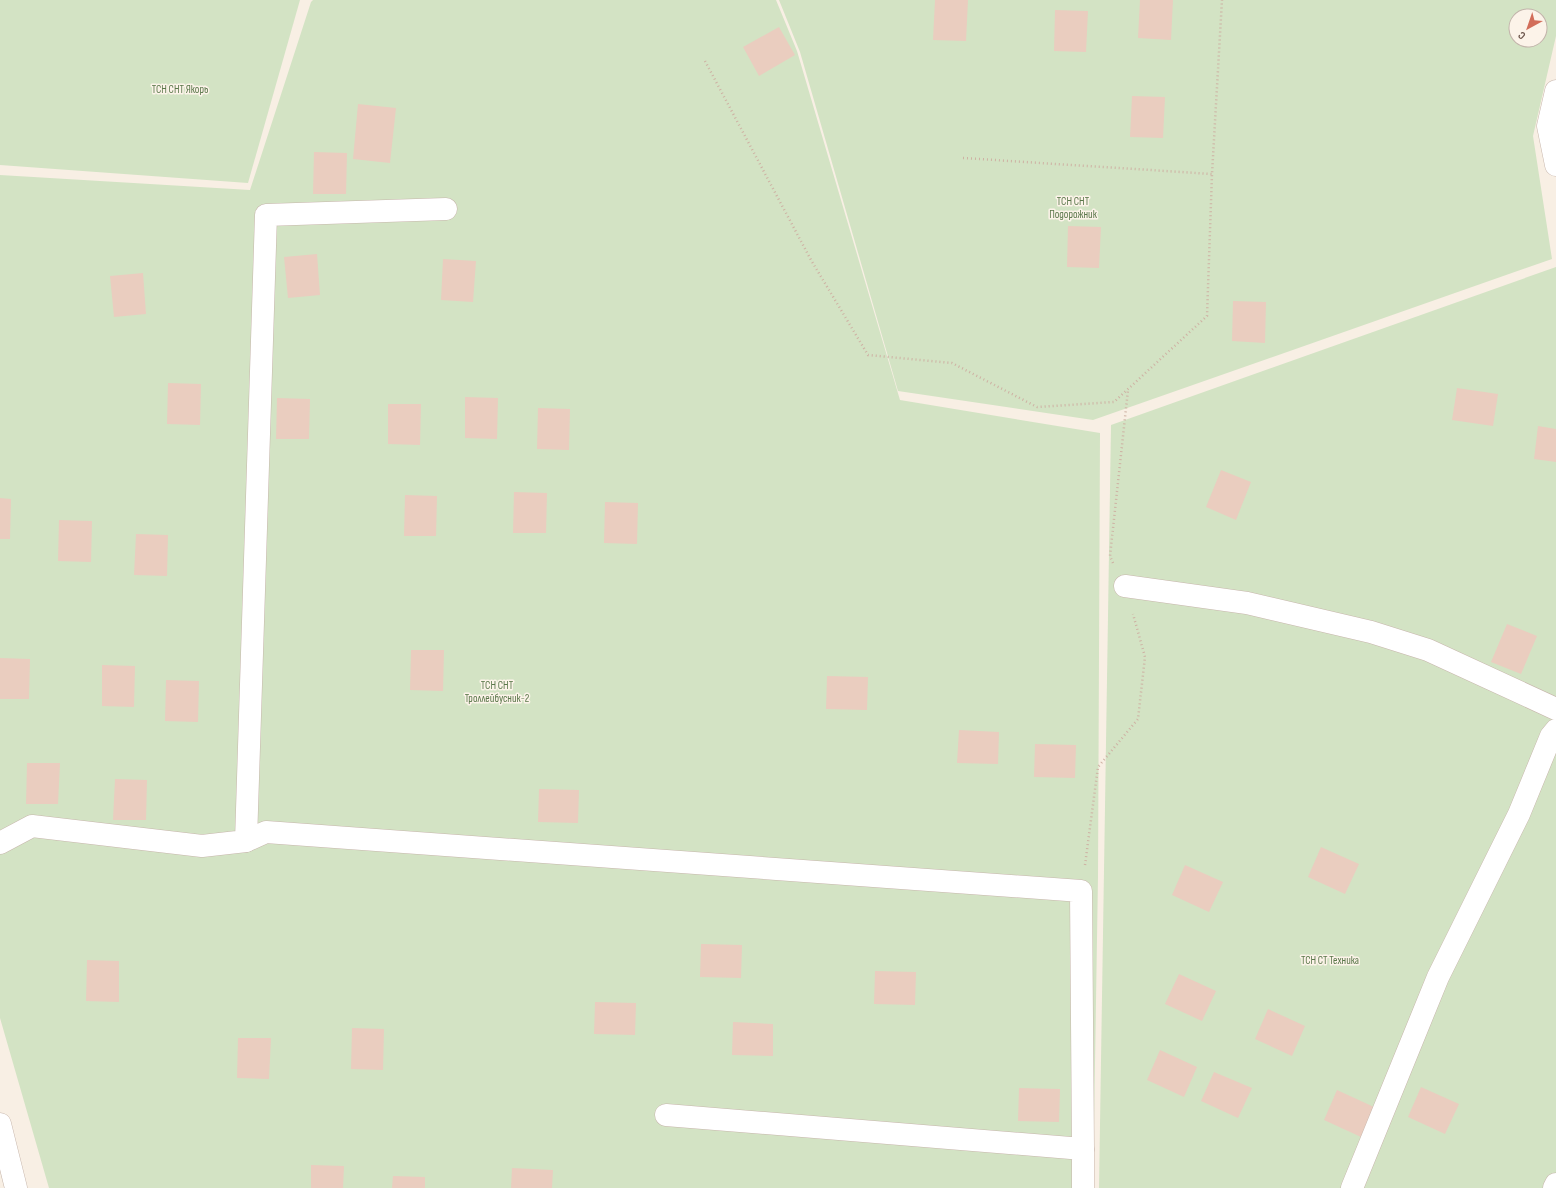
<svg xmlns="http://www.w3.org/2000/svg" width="1556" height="1188" viewBox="0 0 1556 1188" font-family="'Sofia Sans Condensed',sans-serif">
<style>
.green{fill:#d3e3c4;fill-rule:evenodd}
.building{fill:#eacdbf}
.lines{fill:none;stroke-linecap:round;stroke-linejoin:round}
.minor-casing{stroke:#c7b6ac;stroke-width:23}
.path{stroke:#ceb1a3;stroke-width:2.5;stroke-dasharray:1 3;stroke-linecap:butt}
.minor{stroke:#fff;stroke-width:22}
.labels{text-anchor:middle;stroke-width:3;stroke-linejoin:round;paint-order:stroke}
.park-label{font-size:11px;fill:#5a774a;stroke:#fcf3e9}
</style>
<rect width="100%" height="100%" fill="#f8efe4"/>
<g class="green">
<polygon points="0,0 300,0 248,183 0,165"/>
<polygon points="313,0 776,0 797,51 900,400 1100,433 1098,877 1093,1188 49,1188 0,1018 0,175 250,190 311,2"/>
<path d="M779 0H1556V36L1533 136 1552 259 1093 420 898 391 800 52ZM1516 16H1540V40H1516Z"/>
<polygon points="1556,267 1556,1188 1099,1188 1111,425"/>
</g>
<g class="building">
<polygon points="935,0 968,0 966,41 933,40"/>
<polygon points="1140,0 1173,0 1171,40 1138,38"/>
<polygon points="1055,10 1088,11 1086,52 1054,51"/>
<polygon points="779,27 795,55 759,76 743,47"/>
<polygon points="1132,96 1165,97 1163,138 1130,137"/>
<polygon points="358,104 396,108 390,163 353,159"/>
<polygon points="314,152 347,153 346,194 313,194"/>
<polygon points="1068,226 1101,227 1099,268 1067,267"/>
<polygon points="317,254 320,295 288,298 284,257"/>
<polygon points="443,259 476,261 473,302 441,300"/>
<polygon points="143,273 146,314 114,317 110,276"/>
<polygon points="1233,301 1266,302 1265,343 1232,341"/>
<polygon points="168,383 201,384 200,425 167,424"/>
<polygon points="1457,388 1498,394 1493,426 1452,420"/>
<polygon points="465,397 498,398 497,439 465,438"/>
<polygon points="277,398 310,399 309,439 276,439"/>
<polygon points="388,404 421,404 420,445 388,444"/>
<polygon points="538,408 570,409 569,450 537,449"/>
<polygon points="1538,426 1556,429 1556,462 1534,459"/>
<polygon points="1221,470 1251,482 1236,520 1206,507"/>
<polygon points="514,492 547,493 546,533 513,533"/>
<polygon points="405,495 437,496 436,536 404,536"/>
<polygon points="0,498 11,499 10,539 0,539"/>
<polygon points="605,502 638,503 637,544 604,543"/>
<polygon points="59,520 92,521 91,562 58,561"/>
<polygon points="136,534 168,535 167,576 134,575"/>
<polygon points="1507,624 1537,636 1521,674 1491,662"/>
<polygon points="411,650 444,650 443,691 410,690"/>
<polygon points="0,658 30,659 29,699 0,699"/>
<polygon points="102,665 135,666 134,707 102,706"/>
<polygon points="827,676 868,677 867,710 826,709"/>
<polygon points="166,680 199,681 198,722 165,721"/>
<polygon points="959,730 999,732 998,764 957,763"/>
<polygon points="1035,744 1076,745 1075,778 1034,777"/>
<polygon points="27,763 60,763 58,804 26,804"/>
<polygon points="115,779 147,780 146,820 113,820"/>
<polygon points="539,789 579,790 578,823 538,822"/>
<polygon points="1321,847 1359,864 1345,894 1308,877"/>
<polygon points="1185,865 1223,882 1209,912 1172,895"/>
<polygon points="701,944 742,945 741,978 700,977"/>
<polygon points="87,960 119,961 119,1002 86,1001"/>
<polygon points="875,971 916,972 915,1005 874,1004"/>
<polygon points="1179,974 1216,991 1202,1021 1165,1004"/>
<polygon points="595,1002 636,1003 635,1035 594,1034"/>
<polygon points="1268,1009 1305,1026 1292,1056 1255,1039"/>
<polygon points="733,1022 773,1024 773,1056 732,1055"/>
<polygon points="352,1028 384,1029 383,1070 351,1069"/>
<polygon points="238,1038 271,1038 269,1079 237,1078"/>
<polygon points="1160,1050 1197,1067 1184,1097 1147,1080"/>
<polygon points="1214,1072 1252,1088 1238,1118 1201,1101"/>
<polygon points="1421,1087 1459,1104 1445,1134 1408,1117"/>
<polygon points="1019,1088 1060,1089 1059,1122 1018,1121"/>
<polygon points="1337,1090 1374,1107 1361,1137 1324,1120"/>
<polygon points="311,1165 344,1166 343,1188 311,1188"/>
<polygon points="512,1168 553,1170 552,1188 511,1188"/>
<polygon points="393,1176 425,1177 425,1188 392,1188"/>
</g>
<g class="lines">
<g class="minor-casing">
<g id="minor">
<polyline points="1556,91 1548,126 1556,165"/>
<polyline points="1125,586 1247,603 1371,632 1428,650 1556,709"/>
<polyline points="246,841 266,832 1081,891 1083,1149"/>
<polyline points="0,843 32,826 202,846 246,841 266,215 446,209"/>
<polyline points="666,1115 1083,1149 1083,1188"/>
<polyline points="0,1124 16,1188"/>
<polyline points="1352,1188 1438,977 1519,814 1551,736 1556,730"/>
<polyline points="1554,1188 1556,1184"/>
</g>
</g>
<g class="path">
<polyline points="705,61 811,260 868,355 952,363 1037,407 1114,402 1207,316 1212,174 1222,0"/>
<polyline points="963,158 1212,174"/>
<polyline points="1113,563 1110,556 1128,390"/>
<polyline points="1085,865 1098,767 1138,719 1145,657 1133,614"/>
</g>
<use href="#minor" class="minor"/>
</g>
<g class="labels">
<g class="park-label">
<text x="180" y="93">ТСН СНТ Якорь</text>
<text x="1073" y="205">ТСН СНТ<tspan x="1073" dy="13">Подорожник</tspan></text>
<text x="497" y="689">ТСН СНТ<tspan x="497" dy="13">Троллейбусник-2</tspan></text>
<text x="1330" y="964">ТСН СТ Техника</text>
</g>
</g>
<g transform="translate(1528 28) rotate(220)"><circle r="19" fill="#fcf3e9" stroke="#c3b4ab"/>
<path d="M0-3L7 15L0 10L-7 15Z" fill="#d26d59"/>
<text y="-6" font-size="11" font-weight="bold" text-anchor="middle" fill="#6d564d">С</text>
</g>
</svg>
